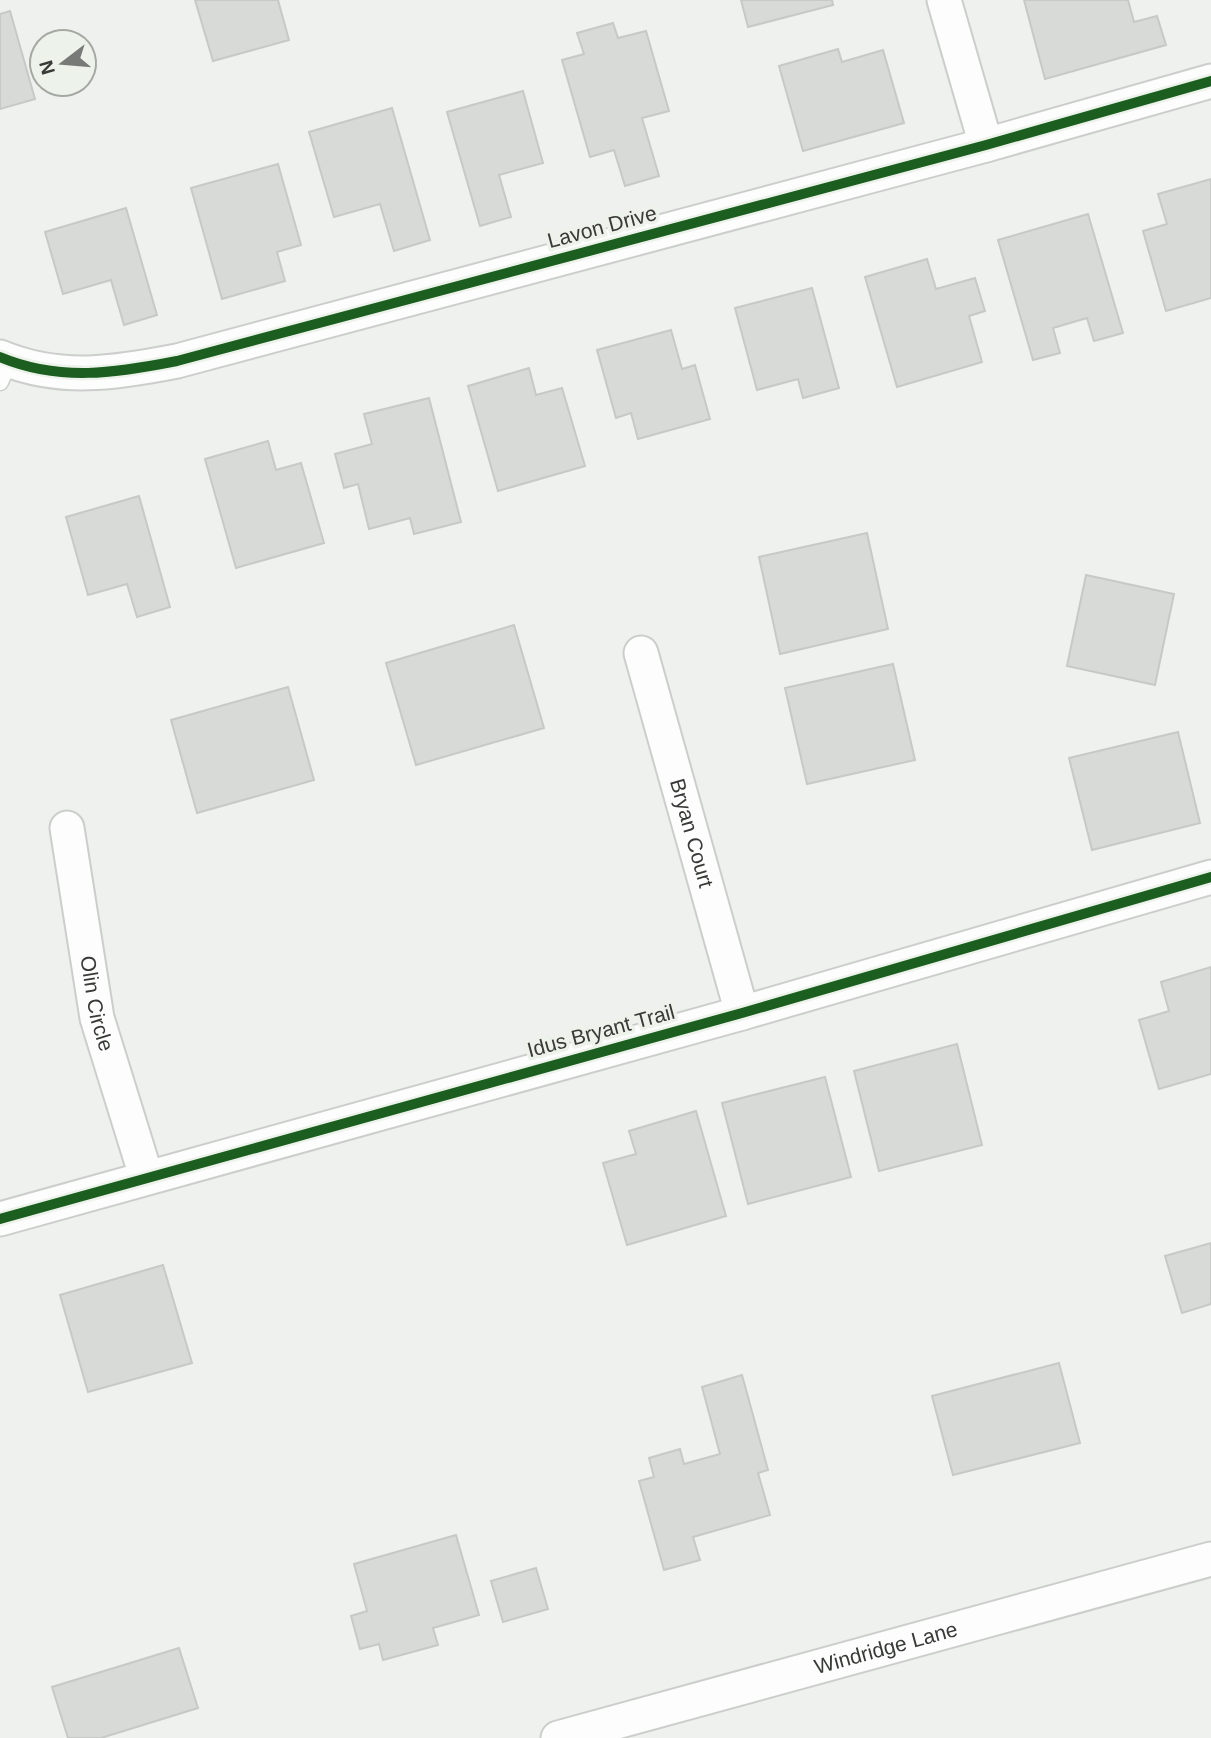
<svg xmlns="http://www.w3.org/2000/svg" width="1211" height="1738" viewBox="0 0 1211 1738" font-family="Arial,sans-serif">
<style>
.building{fill:#d7dad6;stroke:#c7c9c6;stroke-width:2}
.lines{fill:none;stroke-linecap:round;stroke-linejoin:round}
.service-casing{stroke:#cccecc;stroke-width:19}
.minor-casing{stroke:#cccecc;stroke-width:37}
.service{stroke:#fcfdfc;stroke-width:16}
.minor{stroke:#fcfdfc;stroke-width:33}
.cycleway-casing{stroke:#edf3eb;stroke-width:15}
.cycleway{stroke:#1b5e20;stroke-width:10}
.labels{text-anchor:middle;stroke-width:7;stroke-linejoin:round;paint-order:stroke}
.street-label{font-size:21px;fill:#383a37;stroke:#edf3eb}
</style>
<rect width="100%" height="100%" fill="#eef1ed"/>
<g class="building">
<polygon points="195,0 278,0 289,40 213,61"/>
<polygon points="741,0 832,0 833,5 748,27"/>
<polygon points="1024,0 1128,0 1134,22 1157,16 1166,45 1045,79"/>
<polygon points="10,11 35,99 0,109 0,14"/>
<polygon points="613,23 618,38 646,31 669,111 642,118 659,176 625,186 614,150 590,157 562,60 584,54 577,33"/>
<polygon points="838,49 842,62 883,50 904,123 803,151 779,66"/>
<polygon points="523,91 543,163 499,175 511,217 480,226 447,112"/>
<polygon points="392,108 430,240 394,251 380,204 334,217 309,132"/>
<polygon points="278,164 301,245 277,252 285,281 222,299 191,188"/>
<polygon points="1211,179 1211,298 1166,311 1143,231 1167,224 1158,194"/>
<polygon points="126,208 157,315 124,325 111,280 63,294 45,232"/>
<polygon points="1088,214 1123,333 1094,341 1087,318 1053,328 1060,353 1033,360 998,240"/>
<polygon points="927,259 936,289 975,278 985,311 969,316 982,362 897,387 865,277"/>
<polygon points="812,288 839,388 803,398 798,379 757,390 735,308"/>
<polygon points="671,330 682,369 695,365 710,419 638,439 631,413 616,418 597,350"/>
<polygon points="529,368 536,395 562,388 585,466 498,491 468,386"/>
<polygon points="429,398 461,522 414,534 410,518 369,529 358,484 344,488 335,454 372,444 364,414"/>
<polygon points="268,441 276,470 301,463 324,543 236,568 205,459"/>
<polygon points="139,496 170,607 137,617 127,584 88,595 66,517"/>
<polygon points="867,533 888,629 780,654 759,557"/>
<polygon points="1086,575 1174,594 1155,685 1067,666"/>
<polygon points="514,625 544,728 416,765 386,663"/>
<polygon points="893,664 915,760 807,784 785,688"/>
<polygon points="288,687 314,780 197,813 171,720"/>
<polygon points="1178,732 1200,823 1092,850 1069,758"/>
<polygon points="1211,967 1211,1074 1159,1089 1139,1020 1169,1011 1161,982"/>
<polygon points="957,1044 982,1145 879,1171 854,1071"/>
<polygon points="825,1077 851,1177 748,1204 722,1103"/>
<polygon points="696,1111 726,1216 627,1245 603,1163 636,1154 629,1131"/>
<polygon points="1211,1243 1211,1304 1182,1313 1165,1256"/>
<polygon points="163,1265 192,1363 88,1392 60,1295"/>
<polygon points="1059,1363 1080,1443 953,1475 932,1396"/>
<polygon points="742,1375 768,1470 758,1473 770,1515 693,1537 700,1560 664,1570 639,1481 654,1477 649,1458 680,1449 684,1464 720,1454 702,1387"/>
<polygon points="456,1535 479,1615 433,1628 438,1645 383,1660 379,1644 360,1649 351,1616 367,1611 354,1564"/>
<polygon points="536,1568 548,1609 503,1622 491,1581"/>
<polygon points="179,1648 198,1708 101,1738 68,1738 52,1687"/>
</g>
<g class="lines">
<g class="service-casing">
<polyline id="service" points="0,382 9,361"/>
</g>
<g class="minor-casing">
<g id="minor">
<polyline points="944,0 986,145"/>
<path d="M0 357C60 382 116 373 177 361L986 145 1211 81"/>
<path id="s1" d="M641 653 742 1013"/>
<path id="s2" d="M67 828 97 1018 146 1176"/>
<polyline points="0,1219 742,1013 1211,877"/>
<path id="s3" d="M558 1738 1211 1559"/>
</g>
</g>
<use href="#service" class="service"/>
<use href="#minor" class="minor"/>
<g class="cycleway-casing">
<g id="cycleway">
<path d="M0 357C60 382 116 373 177 361L986 145 1211 81"/>
<polyline points="0,1219 742,1013 1211,877"/>
</g>
</g>
<use href="#cycleway" class="cycleway"/>
</g>
<g class="labels">
<g class="street-label">
<text transform="translate(602 227) rotate(-15)" y="7">Lavon Drive</text>
<text dy="7" stroke="none"><textPath href="#s1" startOffset="187">Bryan Court</textPath></text>
<text dy="7" stroke="none"><textPath href="#s2" startOffset="178">Olin Circle</textPath></text>
<text transform="translate(601 1031) rotate(-15)" y="7">Idus Bryant Trail</text>
<text dy="7" stroke="none"><textPath href="#s3" startOffset="340">Windridge Lane</textPath></text>
</g>
</g>
<g transform="translate(63 63) rotate(254)"><circle r="33" fill="#edf3eb" stroke="#a5a9a3" stroke-width="2"/>
<path d="M0-5L12 26L0 18L-12 26Z" fill="#787a77"/>
<text y="-10" font-size="19" font-weight="bold" text-anchor="middle" fill="#383a37">N</text>
</g>
</svg>
